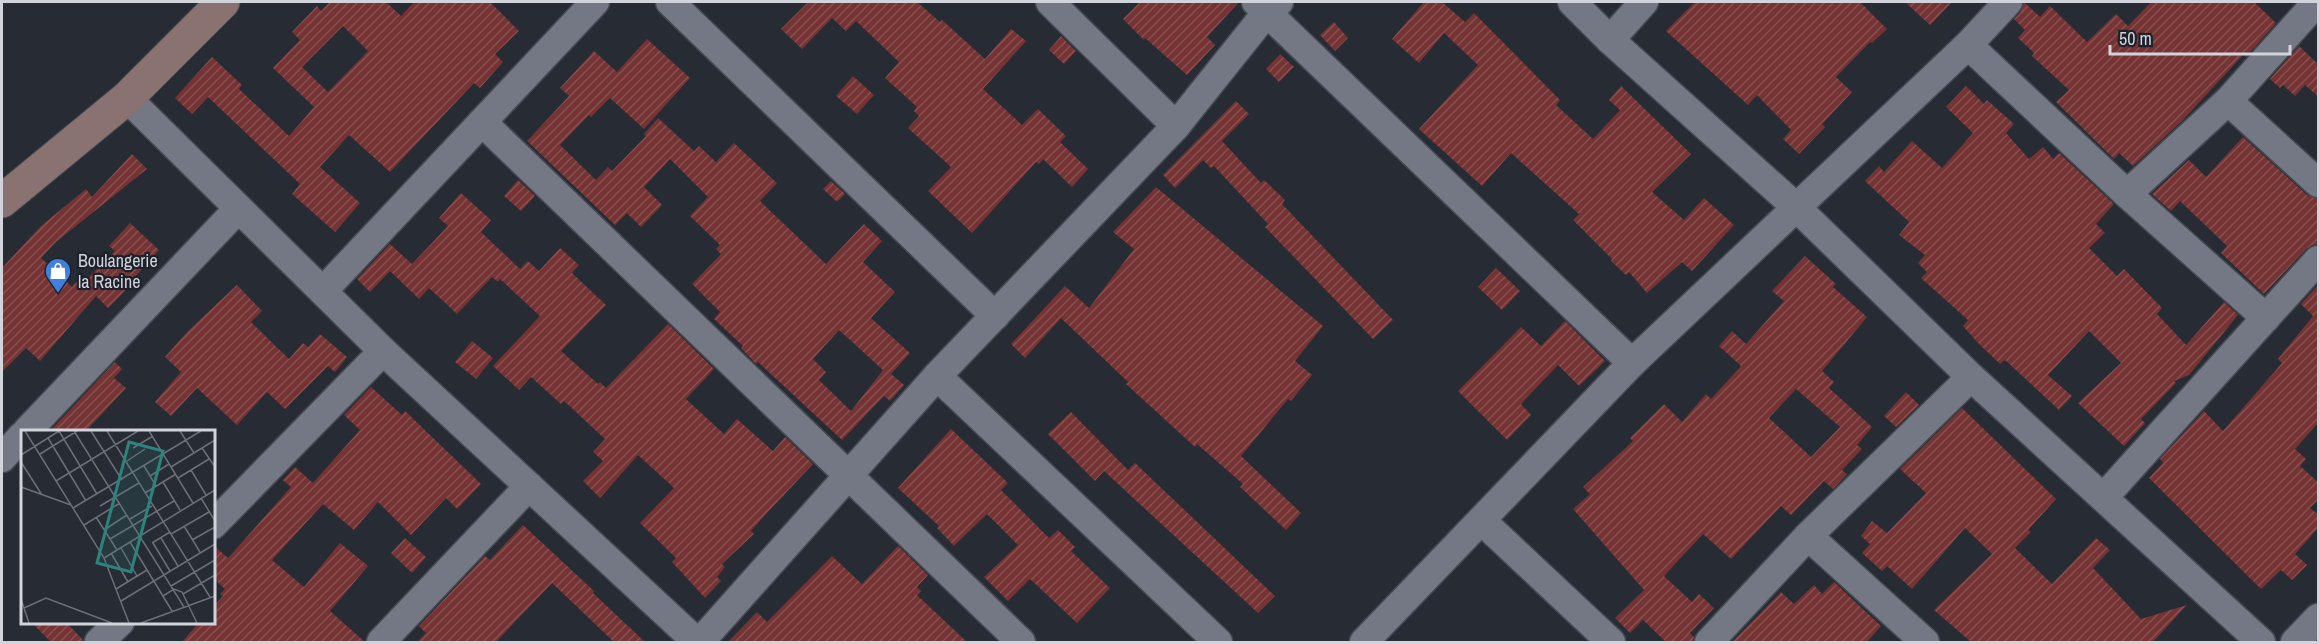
<svg xmlns="http://www.w3.org/2000/svg" width="2320" height="644" viewBox="0 0 2320 644" font-family="'Archivo Narrow',sans-serif">
<style>
.building{fill:url(#building-hatch);fill-rule:evenodd}
.lines{fill:none;stroke-linecap:round;stroke-linejoin:round}
.street-casing{stroke:#454951;stroke-width:31}
.secondary-casing{stroke:#454951;stroke-width:35}
.street{stroke:#737884;stroke-width:28}
.secondary{stroke:#89726f;stroke-width:33}
.labels{text-anchor:middle;stroke-width:4.5;stroke-linejoin:round;paint-order:stroke}
.poi-label{font-size:18px;fill:#d1d4db;stroke:#1d212a;text-anchor:start}
.inset-road{fill:none;stroke:#6b6f77;stroke-width:1.5}
.view{fill:#2c847e;fill-opacity:0.15;stroke:#2c847e;stroke-width:3}
.inset-edge{fill:none;stroke:#d1d4db;stroke-width:3}
</style>
<defs>
<pattern id="building-hatch" width="6" height="6" patternUnits="userSpaceOnUse" patternTransform="scale(1.5)"><rect width="6" height="6" fill="#753334"/><path d="M-1 1l2-2M0 6l6-6M5 7l2-2" fill="none" stroke="#885051"/></pattern>
</defs>
<rect width="100%" height="100%" fill="#272b34"/>
<g class="building">
<path d="M330 2H386L401 16 414 2H490L519 31 495 54 503 62 480 88 474 83 390 172 349 135 320 167 360 203 335 232 292 194 300 184 208 97 192 114 175 98 212 57 242 85 239 89 289 136 314 107 273 68 300 40 292 32 317 6 321 11ZM343 26 368 51 328 92 302 67Z"/>
<polygon points="808,2 917,2 940,22 942,20 985,59 1011,29 1026,41 983,89 1022,125 1038,109 1066,136 1060,142 1088,169 1072,187 1043,159 1039,164 1036,162 972,233 928,191 951,167 908,128 919,116 914,111 917,107 885,78 899,62 856,21 846,31 832,18 802,49 781,29"/>
<polygon points="1140,2 1239,2 1207,37 1215,45 1187,75 1145,38 1144,40 1123,19"/>
<polygon points="1424,2 1442,2 1465,22 1474,13 1560,100 1556,105 1593,139 1620,110 1609,100 1621,86 1691,154 1652,192 1684,220 1704,198 1734,225 1692,271 1682,262 1647,293 1629,272 1626,275 1611,261 1612,259 1573,220 1579,214 1511,153 1482,186 1419,129 1478,65 1444,33 1419,63 1392,39"/>
<polygon points="1695,2 1860,2 1887,29 1872,43 1870,42 1836,77 1852,92 1822,124 1825,127 1799,154 1783,139 1791,130 1757,95 1748,105 1666,31"/>
<polygon points="1905,2 1952,2 1930,25"/>
<polygon points="2024,2 2040,17 2050,6 2087,42 2116,14 2128,26 2151,2 2254,2 2276,23 2246,57 2243,55 2183,120 2133,166 2119,153 2114,159 2056,102 2069,90 2032,56 2034,53 2018,38 2025,30 2014,19 2020,13"/>
<polygon points="1334,22 1348,38 1335,51 1320,35"/>
<polygon points="1061,36 1076,51 1064,64 1049,50"/>
<path d="M647 39 690 78 644 129 610 98 591 117 589 115 560 145 596 180 608 167 612 171 646 136 644 134 658 118 694 151 699 146 716 162 734 143 777 183 760 201 826 264 864 224 882 241 863 262 895 292 871 318 910 353 891 374 904 385 890 401 884 396 842 440 758 362 756 364 741 348 743 346 714 319 720 312 692 284 721 254 716 249 720 245 690 216 708 197 670 159 644 187 662 205 641 227 627 213 615 225 527 141 569 96 560 88 594 51 617 72ZM839 330 883 370 851 411 819 380 826 372 813 359Z"/>
<polygon points="2299,46 2319,65 2319,97 2305,85 2295,96 2283,85 2280,88 2270,79"/>
<polygon points="1280,54 1294,67 1279,82 1266,69"/>
<polygon points="853,76 874,95 857,114 836,96"/>
<polygon points="1966,86 1984,104 1987,100 2014,124 2006,133 2029,159 2043,147 2053,159 2059,153 2114,204 2096,224 2105,233 2089,248 2117,276 2124,269 2162,308 2157,314 2186,345 2224,302 2238,315 2189,375 2174,381 2176,383 2141,419 2145,423 2124,446 2078,403 2121,363 2089,331 2048,375 2072,396 2059,410 2005,360 2000,364 1978,343 1963,326 1968,320 1921,278 1927,272 1918,263 1925,255 1899,235 1909,222 1865,181 1879,166 1884,172 1912,141 1942,168 1973,133 1946,107"/>
<polygon points="1236,101 1249,114 1222,141 1261,183 1264,180 1285,200 1282,204 1393,320 1373,339 1265,227 1268,224 1214,166 1211,168 1203,160 1175,188 1163,175"/>
<polygon points="2243,137 2307,195 2319,199 2319,244 2312,245 2306,249 2264,294 2221,253 2227,246 2180,201 2171,211 2152,194 2189,160 2206,177"/>
<polygon points="132,154 147,169 56,242 41,258 72,287 77,281 81,285 115,251 109,246 130,223 159,250 134,278 136,280 108,308 96,296 40,361 26,348 2,372 2,268 41,226 86,189 92,197"/>
<polygon points="518,180 535,196 521,211 504,196"/>
<polygon points="831,181 845,194 837,202 823,189"/>
<polygon points="1156,187 1323,326 1295,361 1312,375 1291,401 1288,399 1241,456 1301,513 1286,530 1240,487 1243,484 1197,444 1195,447 1126,384 1128,382 1061,318 1025,358 1011,344 1065,286 1089,308 1134,249 1113,232"/>
<polygon points="461,193 491,220 481,232 520,269 528,261 539,271 560,248 579,265 572,273 606,305 561,351 598,384 600,382 606,388 668,324 714,369 686,399 724,434 737,419 773,451 785,437 813,464 766,514 751,531 754,534 722,564 725,567 717,577 721,581 705,598 672,562 676,558 640,523 674,488 638,455 600,498 583,481 603,461 593,452 605,439 564,401 561,404 531,377 519,390 493,366 540,316 500,279 498,282 492,277 457,314 429,288 419,299 390,271 370,292 357,279 390,244 412,264 448,226 439,218"/>
<path d="M1805 256 1836 284 1833 287 1867 317 1822 371 1834 382 1829 388 1872 427 1857 445 1862 449 1842 470 1847 474 1833 489 1824 481 1791 515 1781 506 1731 559 1703 534 1664 576 1692 602 1699 594 1714 608 1690 633 1694 637 1693 642H1666L1643 620 1630 633 1615 618 1644 590 1573 509 1590 494 1583 487 1633 441 1630 438 1664 404 1682 422 1706 394 1711 399 1741 366 1719 346 1732 331 1746 344 1784 301 1772 291ZM1796 389 1840 427 1811 457 1769 418Z"/>
<polygon points="1496,268 1520,291 1502,310 1478,287"/>
<polygon points="2319,284 2319,422 2295,449 2306,459 2300,466 2319,483 2319,499 2310,508 2319,515 2319,527 2295,554 2307,565 2292,580 2281,570 2261,589 2149,478 2163,463 2160,459 2204,411 2223,431 2282,363 2278,359 2313,316 2301,304"/>
<polygon points="237,285 262,311 251,322 289,359 303,343 308,347 320,334 347,357 335,372 328,366 285,409 267,392 237,425 197,388 171,416 155,402 181,372 165,357 188,331"/>
<polygon points="1565,321 1605,361 1579,386 1558,365 1521,404 1531,415 1507,440 1458,391 1521,327 1541,346"/>
<polygon points="472,341 493,358 476,379 455,362"/>
<polygon points="115,362 122,369 114,378 126,388 86,431 50,431"/>
<polygon points="371,387 402,415 405,411 481,484 457,509 446,498 411,535 378,502 354,530 323,504 272,560 304,587 340,543 368,566 330,611 365,642 182,642 200,621 213,621 213,607 223,596 220,594 225,589 213,578 213,545 228,558 291,487 283,480 295,467 313,483 360,430 344,415"/>
<polygon points="1906,392 1919,405 1896,427 1884,416"/>
<polygon points="1962,408 2056,499 2028,530 2031,532 2015,548 2052,584 2096,538 2110,550 2093,568 2141,619 2187,605 2153,642 1971,642 1934,610 1992,554 1965,528 1912,589 1887,566 1882,571 1862,553 1870,544 1861,536 1872,521 1887,533 1926,493 1900,469"/>
<polygon points="1071,412 1128,470 1135,463 1275,596 1258,613 1104,471 1095,481 1048,434"/>
<polygon points="951,429 1008,483 1001,490 1049,538 1058,530 1075,547 1071,551 1110,588 1077,623 1030,579 1008,601 984,577 1018,545 987,514 954,546 937,528 939,526 898,488"/>
<polygon points="523,525 594,591 593,593 645,642 614,642 552,583 496,642 417,642 426,633 419,626 485,556 490,560"/>
<polygon points="405,538 426,557 412,573 391,553"/>
<polygon points="898,546 928,575 917,587 921,591 917,595 967,642 728,642 757,612 767,622 832,556 862,584"/>
<polygon points="1834,582 1881,626 1867,642 1732,642 1781,592 1794,604 1814,585 1822,594"/>
<polygon points="30,621 65,621 83,640 83,642 51,642"/>
</g>
<g class="lines">
<g class="street-casing">
<g id="street">
<polyline points="670,2 995,316"/>
<polyline points="1050,2 1176,126"/>
<polyline points="1256,2 1632,363"/>
<polyline points="1572,2 1610,40 1797,208 1971,377 2261,642"/>
<polyline points="1610,40 1644,2"/>
<polyline points="1968,45 2127,194 2266,318"/>
<polyline points="127,98 383,351 697,642"/>
<polyline points="2228,101 2318,183"/>
<polyline points="482,122 1021,642"/>
<polyline points="2127,194 2228,101 2317,2"/>
<polyline points="323,291 595,2"/>
<polyline points="937,376 1218,642"/>
<polyline points="27,431 238,209"/>
<polyline points="2,458 22,436"/>
<polyline points="2104,497 2318,260"/>
<polyline points="1482,521 1611,642"/>
<polyline points="213,525 383,351"/>
<polyline points="1808,536 1925,642"/>
<polyline points="99,642 120,622"/>
<polyline points="381,642 529,486"/>
<polyline points="700,642 937,376 1176,126 1267,12 1279,2"/>
<polyline points="1364,642 1632,363 1968,45 2008,2"/>
<polyline points="1709,642 1808,536 1971,377"/>
<polyline points="2295,642 2318,618"/>
</g>
</g>
<g class="secondary-casing">
<polyline id="secondary" points="2,201 127,98 223,2"/>
</g>
<use href="#street" class="street"/>
<use href="#secondary" class="secondary"/>
</g>
<defs>
<g id="shop-pin" transform="scale(1.35)"><path d="M0 17L-7.5 6A9.5 9.5 0 1 1 7.5 6Z" fill="#3f7fe0" stroke="#1d212a"/><path d="M-5-2.5h2.3a2.7 3.5 0 0 1 5.4 0H5L5.5 6h-11ZM-1.5-2.5h3a1.5 2.3 0 0 0-3 0Z" fill="#fff"/></g>
</defs>
<g fill-rule="evenodd">
<use href="#shop-pin" x="58" y="271"/>
</g>
<g class="labels">
<g class="poi-label">
<text x="78" y="267">Boulangerie<tspan x="78" dy="21">la Racine</tspan></text>
</g>
</g>
<g transform="translate(21 430)">
<rect width="194" height="194" fill="#272b34"/>
<path class="inset-road" d="M4 1 83 128 108 193M38 1 76 64M53 1 163 177M70 1 101 50M86 1 189 167M128 1 172 73M159 1 173 23M27 8 65 71M112 18 132 6M181 18 194 37M19 24 56 1M0 25 38 1M106 31 124 19M0 32 21 65M123 36 135 56M150 37 194 10M170 40 185 65M129 46 148 34M157 48 188 29M35 51 117 1M142 52 159 80M0 57 50 75M124 63 155 44M180 68 194 91M79 76 118 53M52 78 180 1M75 87 96 120M109 89 131 76M63 95 99 73M163 96 179 122M83 100 106 85M150 104 188 82M140 108 157 136M89 109 153 71M171 110 194 97M109 112 151 181M131 113 149 102M132 113 149 141M100 118 116 146M90 123 107 152M83 128 194 60M150 156 194 130M95 159 126 140M162 164 194 145M142 166 153 159 161 162 176 193M0 169 8 193M100 171 194 114M3 178 25 168 91 193M120 193 194 166"/>
<path class="view" d="M108 12 142 21 110 142 76 133Z"/>
<rect width="194" height="194" class="inset-edge"/>
</g>
<rect width="2320" height="644" fill="none" stroke="#d1d4db" stroke-width="6"/>
<path d="M2110 45v9h180v-9" fill="none" stroke="#d1d4db" stroke-width="3"/>
<text x="2119" y="45" font-size="18" fill="#d1d4db" stroke="#1d212a" stroke-width="4.5" paint-order="stroke">50 m</text>
</svg>
